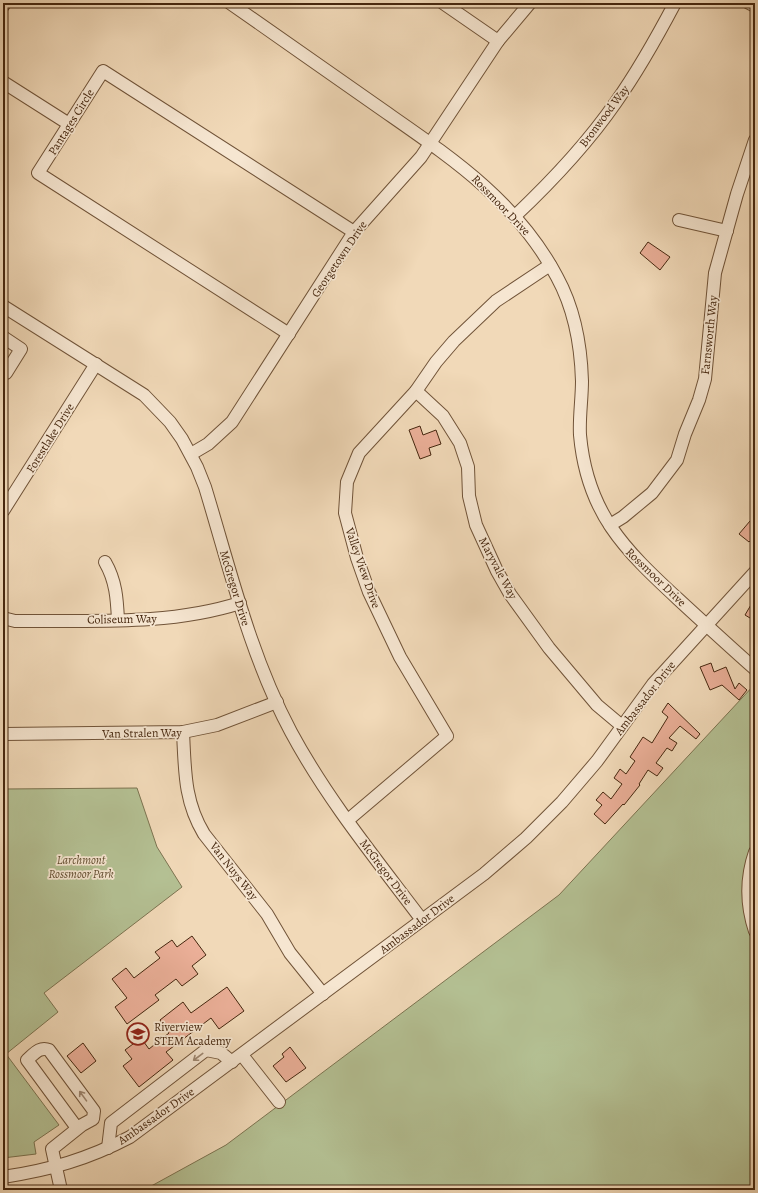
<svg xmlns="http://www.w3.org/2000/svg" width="758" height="1193" viewBox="0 0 758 1193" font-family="Alegreya,serif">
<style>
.green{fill:#b4c093;stroke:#7c7350}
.building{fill:#ebaf98;stroke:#45260e}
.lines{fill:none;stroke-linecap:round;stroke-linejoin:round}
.minor-casing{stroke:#705338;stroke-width:14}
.minor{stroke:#f6e6d1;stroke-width:12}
.oneway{stroke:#9e8670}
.labels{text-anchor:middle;stroke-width:3.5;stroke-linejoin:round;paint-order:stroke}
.street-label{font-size:12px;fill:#45260e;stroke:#f6e6d1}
.park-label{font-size:12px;font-style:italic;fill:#614c2f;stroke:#f6e6d1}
.poi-label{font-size:12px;fill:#45260e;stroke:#f6e6d1;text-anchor:start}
</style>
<rect width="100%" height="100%" fill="#f1d9b8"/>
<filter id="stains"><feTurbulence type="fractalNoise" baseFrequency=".005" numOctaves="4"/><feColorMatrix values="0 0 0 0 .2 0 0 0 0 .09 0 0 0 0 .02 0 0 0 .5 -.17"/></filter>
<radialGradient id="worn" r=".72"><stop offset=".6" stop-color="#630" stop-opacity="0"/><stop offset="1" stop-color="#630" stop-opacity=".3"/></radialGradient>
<g class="green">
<polygon points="755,684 755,1190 144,1190 226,1145 559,895"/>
<polygon points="137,788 157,847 182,887 44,993 58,1012 6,1054 59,1125 34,1142 36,1154 3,1158 3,789"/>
</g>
<g class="building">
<polygon points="648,242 670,257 660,270 640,253"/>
<polygon points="420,426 423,435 436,430 441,444 429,448 431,455 420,459 409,430"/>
<polygon points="750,521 755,524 755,536 749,542 739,534"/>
<polygon points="755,598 755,621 745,615"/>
<polygon points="711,663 714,672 726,667 735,689 739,683 747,690 739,700 722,685 710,690 700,667"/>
<polygon points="668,703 700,734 696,739 680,726 669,738 677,743 672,751 667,748 656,763 663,768 657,776 648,770 639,784 640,785 624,805 623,804 605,824 594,814 602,805 596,800 603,792 611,799 622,784 614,778 620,769 626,774 635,761 630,757 643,737 652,743 668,717 662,712"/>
<polygon points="192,936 206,955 192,966 198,974 182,986 176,979 155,995 159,1000 127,1024 115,1007 127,998 112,979 126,968 134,978 160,958 155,952 172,940 177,947"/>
<polygon points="227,987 244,1011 219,1029 211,1018 166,1052 173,1060 139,1087 123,1066 132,1059 125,1050 141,1038 149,1049 169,1033 160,1020 183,1002 191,1013"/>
<polygon points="83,1043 96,1061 81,1073 67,1056"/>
<polygon points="290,1047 306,1068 286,1082 273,1066 284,1057 282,1054"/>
</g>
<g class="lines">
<g class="minor-casing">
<g id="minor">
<path d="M230 3C279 37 328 72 377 106 447 155 516 199 557 277 574 308 581 346 582 381 582 399 579 417 580 435 587 513 624 549 678 599 704 623 729 646 755 669"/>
<polyline points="443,3 498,41"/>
<polyline points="749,3 755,6"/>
<polyline points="3,6 5,3"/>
<polyline points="3,82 69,124"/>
<path d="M515 216C552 181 587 144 616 102 638 71 657 37 675 3"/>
<polyline points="679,220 727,231"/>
<path d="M3 306 144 395 170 422 182 439 197 467 205 487C230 569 250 655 291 732 327 799 376 859 422 920"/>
<polyline points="289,334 38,173 103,71 354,232"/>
<polyline points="3,337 21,349 6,373"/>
<polyline points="416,391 443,416 460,443 468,467 469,496 476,525 497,571 510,594 549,648 597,705 622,726"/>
<polyline points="191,454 208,444 232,422 354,232 421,157 498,41 530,3"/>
<polyline points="3,511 96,364"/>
<polyline points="610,525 623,517 652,493 677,460 685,434 699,400 705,379 715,273 737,194 755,140"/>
<path d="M105 562C116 581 117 599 118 620"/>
<path d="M3 618 15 621C90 620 168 626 240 603"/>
<path d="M183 732C185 770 184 801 204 834L267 914 290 953 323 994"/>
<polyline points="3,734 183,732 217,725 277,702"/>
<polyline points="348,820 447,736 400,657 369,592 357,558 345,513 347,482 359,453 416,391 436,362 454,341 496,301 550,265"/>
<path d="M755 852C746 878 746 904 755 931"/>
<polyline points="242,1055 279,1102"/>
<polyline points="108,1148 111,1123 206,1050 221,1053 232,1062"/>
<path d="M3 1177C50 1170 88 1159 130 1137L484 874 526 838 562 802 597 761 653 684 755 572"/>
<path d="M61 1190 52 1149 82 1125 93 1119 94 1111 49 1050C40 1046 34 1054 27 1060L77 1128"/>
</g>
</g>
<use href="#minor" class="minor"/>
</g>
<defs><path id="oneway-shaft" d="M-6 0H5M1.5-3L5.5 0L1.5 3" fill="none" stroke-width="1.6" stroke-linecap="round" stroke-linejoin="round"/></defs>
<g class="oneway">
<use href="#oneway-shaft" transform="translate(198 1057) rotate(143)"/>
<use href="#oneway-shaft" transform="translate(83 1096) rotate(-126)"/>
</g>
<defs>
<g id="school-ring" transform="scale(1.15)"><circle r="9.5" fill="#f6e6d1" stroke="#8f2418" stroke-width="1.5"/><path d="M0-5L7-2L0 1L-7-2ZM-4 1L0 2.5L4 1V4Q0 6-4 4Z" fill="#8f2418"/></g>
</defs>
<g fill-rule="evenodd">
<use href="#school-ring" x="138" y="1034"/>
</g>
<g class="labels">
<g class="street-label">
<text transform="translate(604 116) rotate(-53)" y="4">Bronwood Way</text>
<text transform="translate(71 122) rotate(-58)" y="4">Pantages Circle</text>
<text transform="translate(501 205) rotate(46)" y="4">Rossmoor Drive</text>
<text transform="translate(339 259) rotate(-56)" y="4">Georgetown Drive</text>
<text transform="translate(709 335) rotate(-84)" y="4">Farnsworth Way</text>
<text transform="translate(50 438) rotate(-58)" y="4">Forestlake Drive</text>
<text transform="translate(363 568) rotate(71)" y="4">Valley View Drive</text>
<text transform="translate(498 568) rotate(62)" y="4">Maryvale Way</text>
<text transform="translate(656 577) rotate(44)" y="4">Rossmoor Drive</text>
<text transform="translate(235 588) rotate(73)" y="4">McGregor Drive</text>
<text transform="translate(122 619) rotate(-1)" y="4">Coliseum Way</text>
<text transform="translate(645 698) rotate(-52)" y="4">Ambassador Drive</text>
<text transform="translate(142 733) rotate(-1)" y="4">Van Stralen Way</text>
<text transform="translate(234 871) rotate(52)" y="4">Van Nuys Way</text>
<text transform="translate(386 872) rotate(53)" y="4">McGregor Drive</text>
<text transform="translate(417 924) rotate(-37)" y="4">Ambassador Drive</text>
<text transform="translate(156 1116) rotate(-35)" y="4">Ambassador Drive</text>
</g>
<g class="park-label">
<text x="81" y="864">Larchmont<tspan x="81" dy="14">Rossmoor Park</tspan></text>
</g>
<g class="poi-label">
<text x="154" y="1031">Riverview<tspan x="154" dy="14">STEM Academy</tspan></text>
</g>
</g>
<rect width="758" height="1193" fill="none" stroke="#f1d9b8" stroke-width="16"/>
<rect x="4" y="4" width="750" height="1185" fill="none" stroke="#45260e" stroke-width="2"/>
<rect x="8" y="8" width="742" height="1177" fill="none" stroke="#45260e"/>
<rect width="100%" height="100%" filter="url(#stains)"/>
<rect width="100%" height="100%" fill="url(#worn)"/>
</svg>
